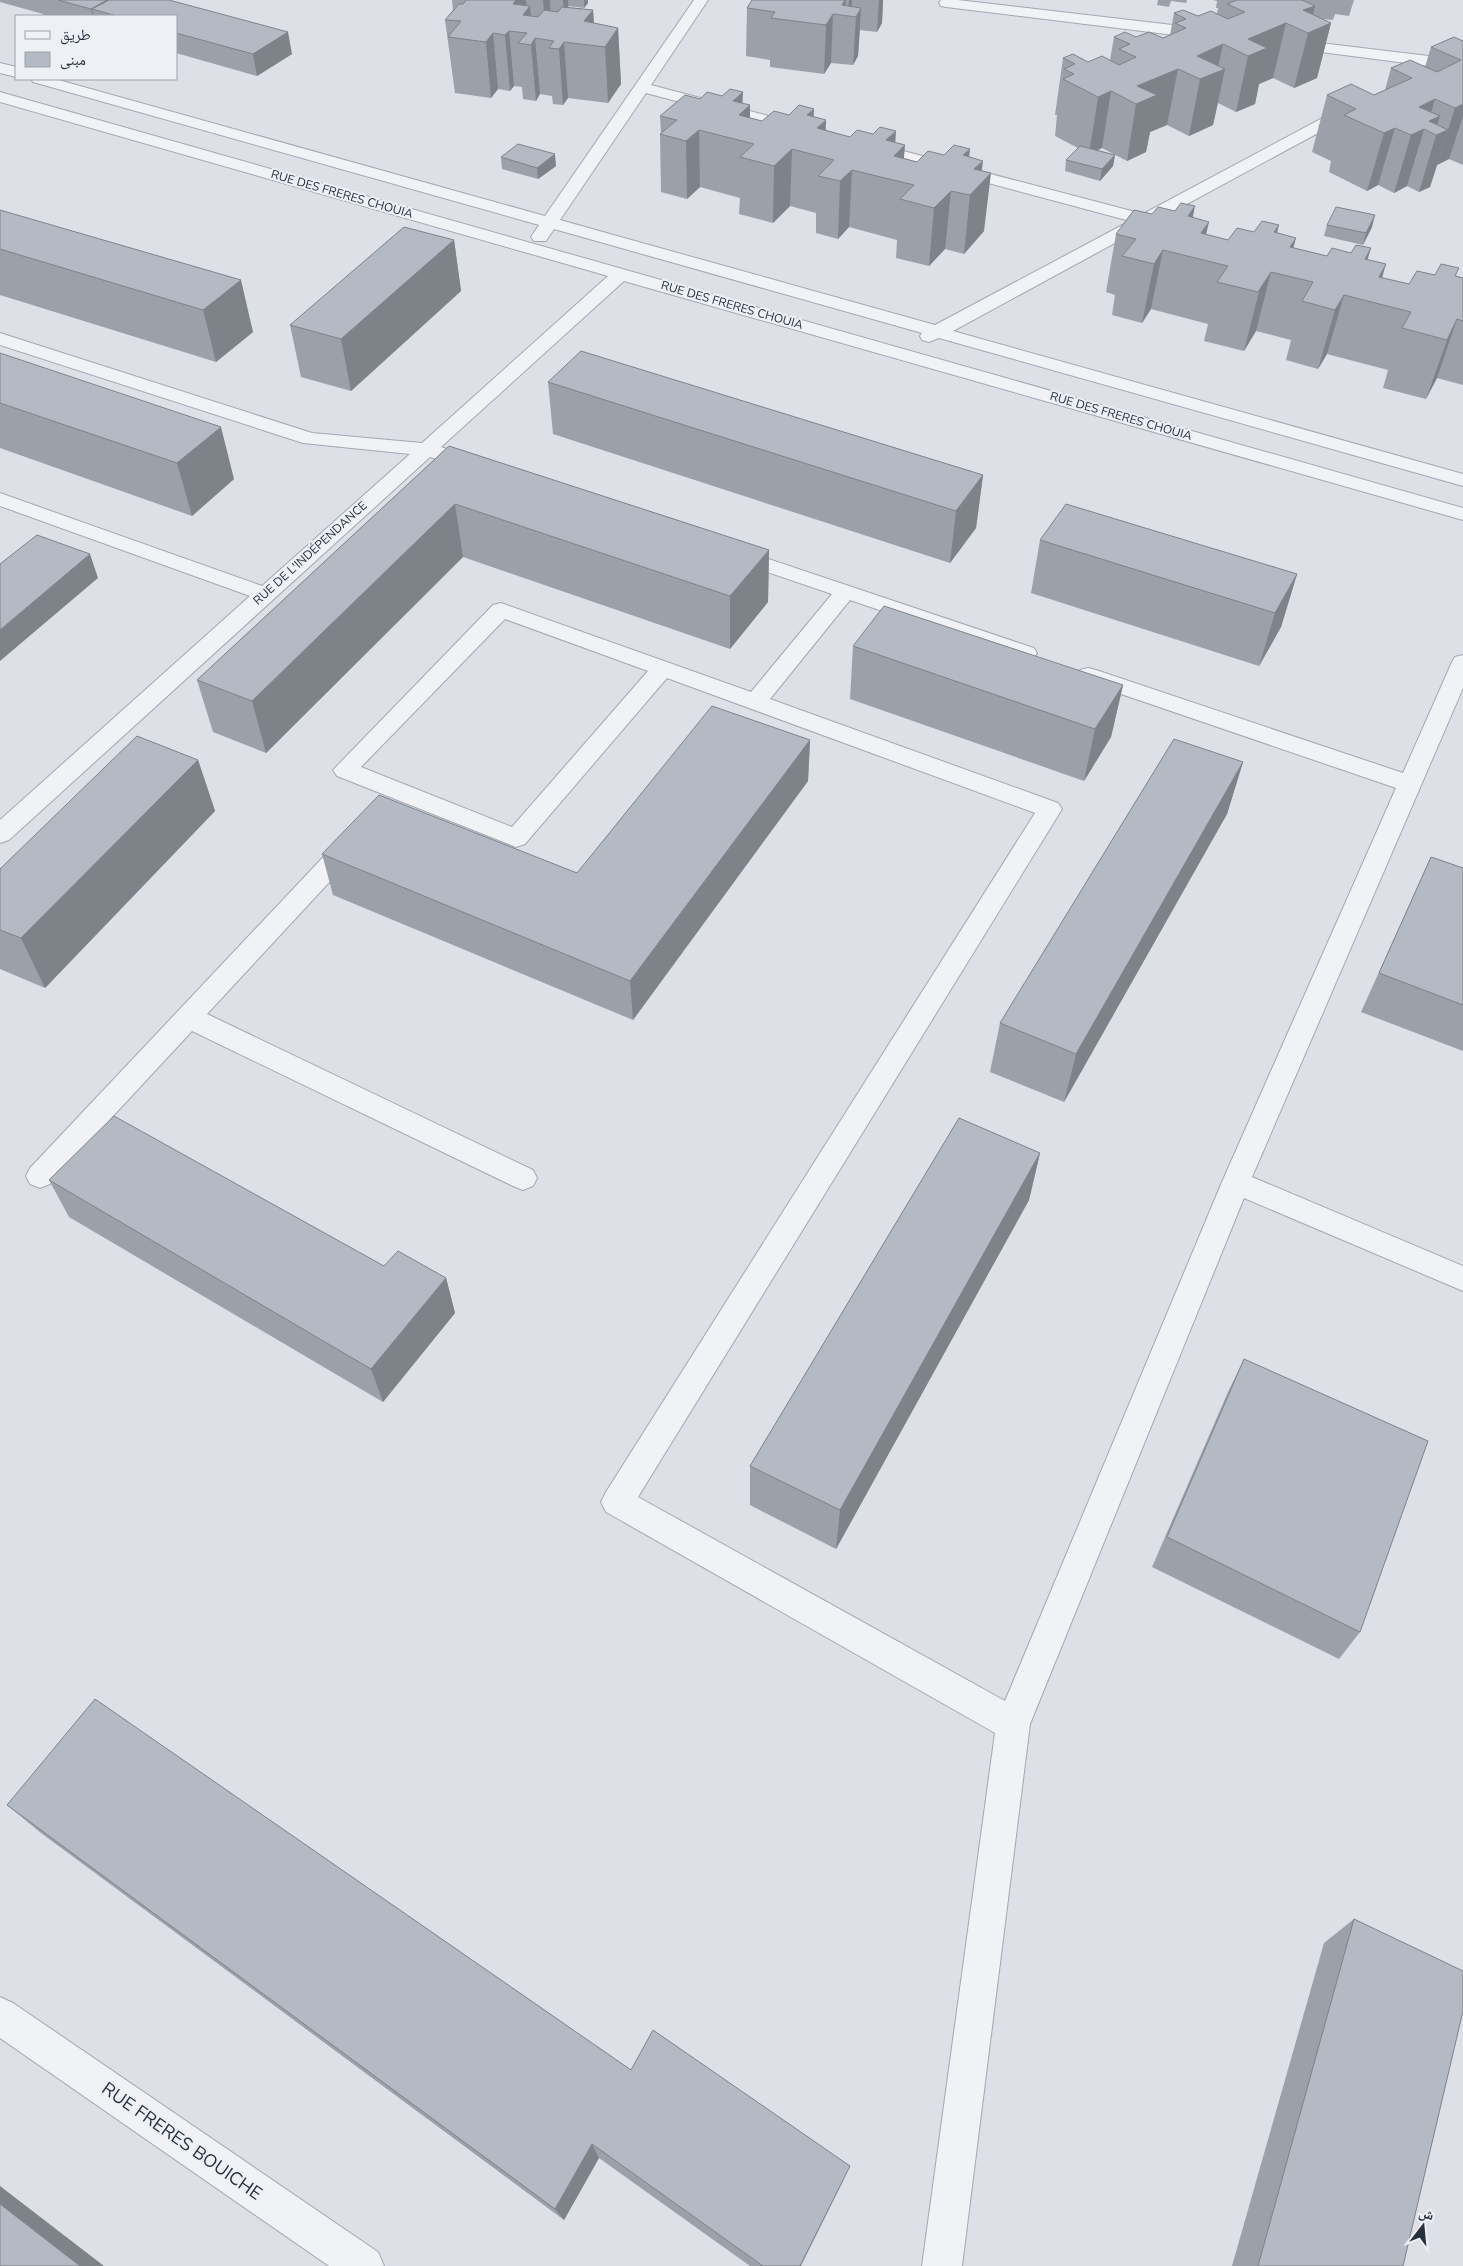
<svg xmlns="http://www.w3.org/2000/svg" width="1463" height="2266" viewBox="0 0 1463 2266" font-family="'Nunito Sans','Noto Naskh Arabic',sans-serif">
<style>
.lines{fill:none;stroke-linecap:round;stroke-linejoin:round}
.minor-casing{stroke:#a2a8b1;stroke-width:2}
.minor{fill:#f0f2f6;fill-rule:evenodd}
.wall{fill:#9ba0a9}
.shaded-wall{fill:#7e8289}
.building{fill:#b4bac4;stroke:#7e8289}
.labels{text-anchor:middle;stroke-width:4;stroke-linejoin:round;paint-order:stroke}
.far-street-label{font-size:12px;fill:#262f3e;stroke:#edf0f5}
.near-street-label{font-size:18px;fill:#262f3e;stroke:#edf0f5}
</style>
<rect width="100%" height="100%" fill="#dde1e7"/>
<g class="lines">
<g class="minor-casing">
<g id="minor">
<polygon points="694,0 708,0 651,85 807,126 809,129 807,132 801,134 646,93 560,220 935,325 1130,221 861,149 859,146 861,143 873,143 1143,214 1345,106 1357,106 1359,109 1357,112 1161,218 1172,221 1175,225 1172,229 1166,230 1148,225 953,331 1463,474 1463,486 939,338 929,342 922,340 920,336 922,333 554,229 546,241 534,241 531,237 539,225 33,82 31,79 55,79 545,216"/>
<polygon points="941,0 958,0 1207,29 1212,31 1215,34 1212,37 1207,39 946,7 941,6 939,3"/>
<polygon points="1287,39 1437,57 1442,59 1445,62 1442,65 1437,67 1282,47 1279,44 1282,41"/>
<polygon points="0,63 16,67 16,77 0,73"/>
<polygon points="0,92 1463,508 1463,520 624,281 441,447 482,461 485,465 482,469 475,471 430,457 9,840 0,843 0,820 250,596 0,506 0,493 262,586 410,454 303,443 0,345 0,333 312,433 422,443 608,276 0,102"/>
<path d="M733 547 1034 648 1037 653 1034 658 1026 660 850 600 770 699 1058 803 1062 809 638 1497 1005 1701 1222 1182 1396 788 1080 680 1077 675 1080 670 1088 668 1096 670 1403 773 1452 662 1455 657 1463 655V688L1252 1177 1463 1266V1291L1244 1198 1030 1724 962 2266H922L995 1733 606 1512 601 1502 606 1492 1035 813 667 678 525 844 516 847 337 776 333 770 493 605 501 603 751 692 832 594 726 558 723 553 726 548ZM505 619 648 671 512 827 361 767Z"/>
<polygon points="352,833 361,836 364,842 361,848 207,1014 533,1170 537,1178 533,1186 523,1190 513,1186 192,1031 50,1184 40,1188 30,1184 26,1176 30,1168 343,836"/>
<polygon points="0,1997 13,2003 378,2252 384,2266 329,2266 0,2038"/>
</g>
</g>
<use href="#minor" class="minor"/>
</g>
<g class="wall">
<polygon points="0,0 169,0 292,54 257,76 176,53 176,16 43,16 43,14 0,2"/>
<polygon points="452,0 588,0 588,3 584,8 568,6 568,7 593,10 594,23 618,28 621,84 608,103 568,98 563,105 553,104 552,96 540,94 536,101 523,99 522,87 514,86 510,91 498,89 491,98 455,93 445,20 453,10"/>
<polygon points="752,0 883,0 882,23 877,32 860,30 858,56 853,65 831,63 824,74 770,67 770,60 746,56 747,8"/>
<polygon points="1158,0 1187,0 1186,3 1171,1 1169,7 1157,5"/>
<polygon points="1213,0 1354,0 1349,16 1335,14 1333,20 1322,19 1331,23 1317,78 1294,88 1273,78 1259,84 1255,104 1236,112 1218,103 1213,125 1189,136 1167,125 1150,132 1146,152 1127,161 1102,148 1097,150 1115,155 1113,166 1100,181 1065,171 1066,160 1078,148 1055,136 1057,115 1055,115 1063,58 1088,62 1110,60 1114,37 1163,38 1170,35 1174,13 1198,16 1217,14 1218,8 1216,8 1217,1"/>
<polygon points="1463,41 1463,165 1449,159 1437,165 1430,187 1419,192 1407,186 1394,193 1378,185 1367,191 1329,172 1331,161 1312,152 1327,95 1374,95 1385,90 1391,68 1425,67 1431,47"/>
<polygon points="700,99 742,104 750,118 762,121 789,115 814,117 826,130 850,137 895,143 904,158 917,162 944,155 969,157 982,171 984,231 964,254 945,249 929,266 896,258 897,240 849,227 838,239 816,233 816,213 790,206 773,223 739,214 740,198 700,187 687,199 661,192 660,134 661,133 660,116"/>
<polygon points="501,157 556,166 538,179 502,169"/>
<polygon points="0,210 253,332 216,362 0,295"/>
<polygon points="1152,214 1193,218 1206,235 1228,240 1254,232 1277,233 1294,248 1327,256 1368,260 1382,278 1409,284 1435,275 1456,276 1463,278 1463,385 1437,378 1426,399 1383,388 1388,370 1327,354 1318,369 1286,360 1291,340 1256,331 1244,351 1204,341 1208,324 1151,309 1142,323 1112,315 1115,295 1106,292 1116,234"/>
<polygon points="1327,225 1372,227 1363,245 1324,236"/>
<polygon points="454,240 461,291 351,391 301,377 290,325"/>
<polygon points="0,353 234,479 192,516 0,448"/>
<polygon points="548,382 983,475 976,528 950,563 553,434"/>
<polygon points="449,446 769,550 768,602 730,649 463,557 266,753 213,732 197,680"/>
<polygon points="1040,540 1297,574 1281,627 1259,666 1031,593"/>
<polygon points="853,646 1123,685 1111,737 1084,781 850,699"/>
<polygon points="810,740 808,781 633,1020 333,895 322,854 577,873"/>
<polygon points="198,760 215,811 45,988 0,969 0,869"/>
<polygon points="1243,762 1227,814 1064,1102 990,1072 1000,1023"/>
<polygon points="1431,857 1463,868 1463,1051 1361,1012"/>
<polygon points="1040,1153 1029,1200 836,1549 750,1505 750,1466"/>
<polygon points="49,1180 384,1266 446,1278 455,1313 383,1402 69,1217"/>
<polygon points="1244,1359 1360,1632 1339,1659 1152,1567 1228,1392"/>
<polygon points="7,1805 631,2070 844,2179 801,2266 750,2266 599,2158 564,2220 41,1833"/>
<polygon points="1354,1919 1403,2266 1232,2266 1324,1943"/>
</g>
<g class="shaded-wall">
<polygon points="107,0 131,0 92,9 94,16 93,16 91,9"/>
<polygon points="516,0 526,0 527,9 530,6 533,42 535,38 540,94 536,101 531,45 513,4"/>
<polygon points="543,0 550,0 552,37 546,40"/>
<polygon points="563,0 568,0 570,32 566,38"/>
<polygon points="584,0 588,0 588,3 584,8"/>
<polygon points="845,0 846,0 845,16 842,5"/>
<polygon points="849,0 852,0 851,16 848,16"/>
<polygon points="879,0 883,0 882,23 877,32"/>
<polygon points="1315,6 1309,32 1331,23 1317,78 1294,88 1308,33 1303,10"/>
<polygon points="861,8 858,56 853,65 856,17"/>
<polygon points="593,10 595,46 584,21"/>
<polygon points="833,14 831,63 824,74 826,25"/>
<polygon points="1286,23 1273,78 1259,84 1255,104 1236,112 1248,56 1248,39"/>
<polygon points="618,28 621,84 608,103 605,47"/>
<polygon points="509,31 514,86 510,91 505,35"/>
<polygon points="288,32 292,54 257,76 253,54"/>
<polygon points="493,33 498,89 491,98 486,42"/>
<polygon points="564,42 568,98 563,105 559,49"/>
<polygon points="1223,44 1217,72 1225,69 1213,125 1189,136 1200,79 1197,56"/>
<polygon points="1178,69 1167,125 1150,132 1146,152 1127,161 1136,104 1137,86"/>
<polygon points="1111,91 1102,148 1089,154 1098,97"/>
<polygon points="743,92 742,112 750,105 750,143 733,101"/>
<polygon points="1435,99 1426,130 1424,129 1407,186 1394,193 1419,107"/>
<polygon points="1463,104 1463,116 1449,159 1437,165 1455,108"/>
<polygon points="814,109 812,154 807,115"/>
<polygon points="1440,116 1434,134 1429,121"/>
<polygon points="826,120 825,157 817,128"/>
<polygon points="1395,128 1378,185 1367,191 1384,133"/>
<polygon points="699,130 700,187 687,199 686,141"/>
<polygon points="1448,130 1430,187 1419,192 1436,135"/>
<polygon points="896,131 893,180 886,140"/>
<polygon points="905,145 902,182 894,156"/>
<polygon points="792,149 790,206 773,223 774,166"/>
<polygon points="970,149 965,194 963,155"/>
<polygon points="555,154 556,166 538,179 537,168"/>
<polygon points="1115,155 1113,166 1100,181 1102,169"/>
<polygon points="983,161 980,184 991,173 984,231 964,254 970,195 974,169"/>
<polygon points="852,170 849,227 838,239 840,181"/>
<polygon points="951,191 945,249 929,266 934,208"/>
<polygon points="1195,206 1185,256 1188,216"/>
<polygon points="1375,215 1372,227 1363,245 1366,233"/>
<polygon points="1209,222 1200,260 1201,233"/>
<polygon points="1279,225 1265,282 1271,272 1256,331 1244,351 1274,232"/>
<polygon points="1296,238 1286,276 1290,247"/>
<polygon points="454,240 461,291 351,391 341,339"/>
<polygon points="1371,248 1356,298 1365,259"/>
<polygon points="1163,250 1151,309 1142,323 1154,264"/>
<polygon points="1386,264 1375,303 1379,277"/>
<polygon points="241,280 253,332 216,362 203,310"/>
<polygon points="1344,295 1327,354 1318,369 1335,310"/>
<polygon points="1457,319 1437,378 1426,399 1447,340"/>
<polygon points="221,427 234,479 192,516 177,463"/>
<polygon points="983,475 976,528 950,563 956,511"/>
<polygon points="455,504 463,557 266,753 252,701"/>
<polygon points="769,550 768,602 730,649 730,596"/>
<polygon points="90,554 98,578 0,661 0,630"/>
<polygon points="1297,574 1281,627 1259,666 1275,613"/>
<polygon points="1123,685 1111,737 1084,781 1095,729"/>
<polygon points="810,740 808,781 633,1020 630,981"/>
<polygon points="198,760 215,811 45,988 21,938"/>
<polygon points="1243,762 1227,814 1064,1102 1076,1054"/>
<polygon points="1040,1153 1029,1200 836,1549 840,1510"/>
<polygon points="446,1278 455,1313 383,1402 371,1369"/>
<polygon points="592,2144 599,2158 564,2220 555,2209"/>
<polygon points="0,2186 104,2266 80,2266 0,2204"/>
</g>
<g class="building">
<polygon points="58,0 107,0 91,9"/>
<polygon points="109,0 169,0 288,32 253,54 176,33 176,16 117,16 92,9"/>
<polygon points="466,0 516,0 513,4 530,6 523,15 538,17 544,10 558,12 562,7 593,10 584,21 618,28 605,47 564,42 559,49 549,48 554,41 535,38 531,45 518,43 527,33 509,31 505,35 493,33 486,42 448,37 461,21 445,20 459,4 463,4"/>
<polygon points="752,0 845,0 842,5 861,8 856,17 833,14 826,25 771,18 775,12 747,8"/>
<polygon points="1237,0 1302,0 1315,6 1303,10 1331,23 1308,33 1286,23 1248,39 1267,48 1248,56 1223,44 1197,56 1225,69 1200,79 1178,69 1137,86 1157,95 1136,104 1111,91 1098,97 1063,79 1074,74 1064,69 1075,64 1063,58 1073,54 1088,62 1102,56 1119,65 1136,57 1119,49 1130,44 1114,37 1125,32 1136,37 1149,32 1163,38 1186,28 1175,23 1186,19 1174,13 1183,10 1198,16 1211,11 1228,19 1245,12 1227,4"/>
<polygon points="1454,37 1463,41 1463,104 1455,108 1435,99 1419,107 1440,116 1429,121 1448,130 1436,135 1424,129 1411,135 1395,128 1384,133 1344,115 1356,109 1327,95 1351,84 1374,95 1412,78 1391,68 1410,60 1437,72 1461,60 1431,47"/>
<polygon points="730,89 743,92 733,101 750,105 739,115 762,121 774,111 789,115 799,105 814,109 807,115 826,120 817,128 850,137 857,130 873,134 880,127 896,131 886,140 905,145 894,156 917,162 928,151 944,155 954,145 970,149 963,155 983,161 974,169 991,173 970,195 951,191 934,208 900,199 914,185 852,170 840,181 818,176 834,160 792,149 774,166 740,157 754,144 699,130 686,141 660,134 677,120 660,116 685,95 700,99 707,92 722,96"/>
<polygon points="518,144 555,154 537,168 501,157"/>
<polygon points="1080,146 1115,155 1102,169 1066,160"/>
<polygon points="1181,203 1195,206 1188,216 1209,222 1201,233 1228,240 1237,228 1254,232 1262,221 1279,225 1274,232 1296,238 1290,247 1327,256 1332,248 1351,253 1356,245 1371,248 1365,259 1386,264 1379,277 1409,284 1417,271 1435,275 1441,264 1459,268 1455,276 1463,278 1463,321 1457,319 1447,340 1402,328 1411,312 1344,295 1335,310 1302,301 1313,282 1271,272 1258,292 1217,282 1228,266 1163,250 1154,264 1122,256 1136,239 1116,234 1134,210 1152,214 1158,207 1175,211"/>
<polygon points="1336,207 1375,215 1366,233 1327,225"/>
<polygon points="0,210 241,280 203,310 0,249"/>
<polygon points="404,227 454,240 341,339 290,325"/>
<polygon points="581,351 983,475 956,511 548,382"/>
<polygon points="0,353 221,427 177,463 0,403"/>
<polygon points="449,446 769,550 730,596 455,504 252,701 197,680"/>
<polygon points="1066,504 1297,574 1275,613 1040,540"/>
<polygon points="37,535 90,554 0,630 0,564"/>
<polygon points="884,606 1123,685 1095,729 853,646"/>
<polygon points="712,706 810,740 630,981 322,854 379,795 577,873"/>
<polygon points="137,736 198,760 21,938 0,930 0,869"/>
<polygon points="1174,739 1243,762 1076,1054 1000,1023"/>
<polygon points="1431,857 1463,868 1463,1005 1379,973"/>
<polygon points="114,1116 384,1266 398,1251 446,1278 371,1369 49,1180"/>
<polygon points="959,1118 1040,1153 840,1510 750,1466"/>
<polygon points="1244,1359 1428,1441 1360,1632 1167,1537"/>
<polygon points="95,1699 631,2070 653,2030 850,2166 800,2266 763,2266 592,2144 555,2209 7,1805"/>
<polygon points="1354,1919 1463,1971 1463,2011 1403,2266 1258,2266"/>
<polygon points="0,2204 80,2266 0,2266"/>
</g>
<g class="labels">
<g class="far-street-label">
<text transform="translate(342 194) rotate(16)" y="4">RUE DES FRERES CHOUIA</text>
<text transform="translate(732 305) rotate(16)" y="4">RUE DES FRERES CHOUIA</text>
<text transform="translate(1121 416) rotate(16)" y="4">RUE DES FRERES CHOUIA</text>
<text transform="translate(310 553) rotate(-42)" y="4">RUE DE L'INDÉPENDANCE</text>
</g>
<g class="near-street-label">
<text transform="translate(182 2141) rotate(35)" y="6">RUE FRERES BOUICHE</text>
</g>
</g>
<rect x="15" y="15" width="162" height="65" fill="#edf0f5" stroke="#9da3ac"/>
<rect x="25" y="31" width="25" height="8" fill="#f0f2f6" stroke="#9da3ac"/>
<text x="60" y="40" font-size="15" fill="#262f3e">طريق</text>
<rect x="25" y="52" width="25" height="15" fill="#b4bac4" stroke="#9da3ac"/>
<text x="60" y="65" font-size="15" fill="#262f3e">مبنى</text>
<g transform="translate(1423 2226) rotate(16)" stroke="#edf0f5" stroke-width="4" paint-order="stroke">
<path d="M0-4L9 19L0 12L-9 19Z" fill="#262f3e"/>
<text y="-8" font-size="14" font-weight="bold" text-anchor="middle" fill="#262f3e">ش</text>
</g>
</svg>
